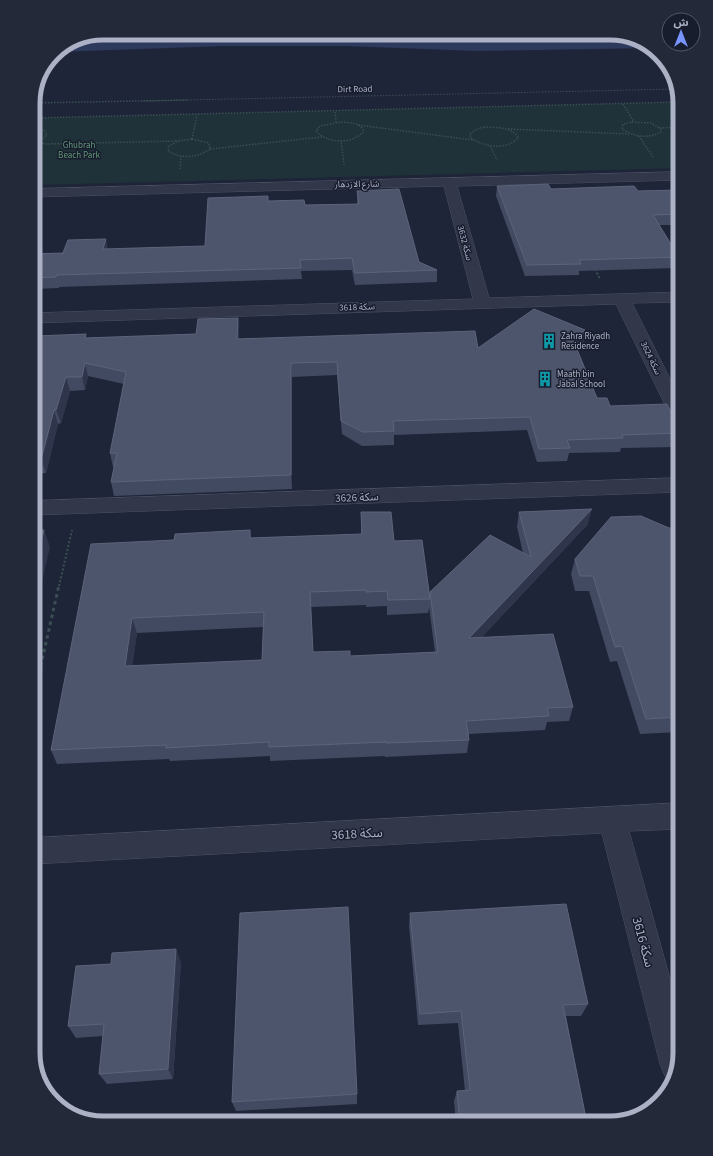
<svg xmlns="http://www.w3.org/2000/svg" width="713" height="1156" viewBox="0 0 713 1156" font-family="'Source Sans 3','Noto Sans Arabic',sans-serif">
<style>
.green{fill:#203239}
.water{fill:#2d395d}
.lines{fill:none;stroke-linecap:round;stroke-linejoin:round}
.minor-casing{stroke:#4c5264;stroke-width:1}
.path-far3{stroke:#3b4e54;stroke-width:1;stroke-dasharray:1.5 1.5;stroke-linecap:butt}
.path-far2{stroke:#3b4e54;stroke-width:1.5;stroke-dasharray:1.5 1.5;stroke-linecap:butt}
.path-far1{stroke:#3b4e54;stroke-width:2;stroke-dasharray:2 2;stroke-linecap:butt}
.path{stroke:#3b4e54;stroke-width:3;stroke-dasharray:3.5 3.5;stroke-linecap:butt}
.minor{fill:#323749;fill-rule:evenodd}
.wall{fill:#424a61;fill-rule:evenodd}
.shaded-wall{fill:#2f364c}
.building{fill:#4d556c;stroke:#5c637a;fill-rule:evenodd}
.labels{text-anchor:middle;stroke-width:3;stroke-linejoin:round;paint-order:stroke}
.far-street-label{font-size:9px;fill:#acb1c6;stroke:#181d2d}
.far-park-label{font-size:9px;fill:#629777;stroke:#181d2d}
.far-poi-label{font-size:9px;fill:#acb1c6;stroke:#181d2d;text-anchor:start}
.street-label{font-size:11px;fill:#acb1c6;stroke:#181d2d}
.near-street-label{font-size:13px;fill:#acb1c6;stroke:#181d2d}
.rim{fill:none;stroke:#acb1c6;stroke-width:5}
</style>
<rect width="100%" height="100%" fill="#1e2538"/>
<polygon class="green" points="680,102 680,168 33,185 33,118"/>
<polygon class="water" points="103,33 615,33 649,45 652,48 478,51 343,46 225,46 56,52 77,38"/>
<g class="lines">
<g class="minor-casing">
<g id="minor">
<polygon points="680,172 680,180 457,186 489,298 680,292 680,302 632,303 680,399 680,423 674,421 671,417 616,304 33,323 33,313 473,299 444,186 33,197 33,189"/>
<polygon points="680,478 680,492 33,515 33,501"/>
<polygon points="680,803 680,829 629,831 680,1015 680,1053 672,1079 665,1076 660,1064 602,833 33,864 33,838"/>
</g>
</g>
<polyline class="path-far3" points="143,101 677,89"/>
<g class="path-far2">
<polyline points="33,103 189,100"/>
<polyline points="623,104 634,122"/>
<polyline points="335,112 336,122"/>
<polyline points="33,118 680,102"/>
<path d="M341 122C350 123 360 122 364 131 352 145 328 144 316 131L320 126Z"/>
<path d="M632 122 651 123 661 129V132C649 139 634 137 622 129L623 124Z"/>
<polyline points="358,125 473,140"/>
<path d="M484 127C495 128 513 126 518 138 506 151 483 147 470 137V134L477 129Z"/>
<polyline points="33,128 44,130 47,135 41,140 33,142"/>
<polyline points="660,128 680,127"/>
<polyline points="508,129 629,134"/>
<polyline points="639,136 653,157"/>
<path d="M192 139 209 143 210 149C197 158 181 159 168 151L169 146 178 141Z"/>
<polyline points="192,139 197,115"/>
<polyline points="341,140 344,165"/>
<polyline points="37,141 45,144 178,141"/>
<polyline points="490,146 497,160"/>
<polyline points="210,149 322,137"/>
<polyline points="180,169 181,156"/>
</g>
<g class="path-far1">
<polyline points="595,269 600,279"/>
<polyline points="59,586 72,530"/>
</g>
<polyline class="path" points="33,700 59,585"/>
<use href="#minor" class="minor"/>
</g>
<g class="wall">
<polygon points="497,186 551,189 638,191 680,190 680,225 659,225 679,257 676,268 579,271 579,275 525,276 496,196"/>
<polygon points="357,191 419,262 437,270 437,282 355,285 352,270 301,271 302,279 59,287 59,288 33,289 33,254 63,253 108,249 205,246 268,201 305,205 357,204"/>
<polygon points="238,318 239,331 239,339 478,348 585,330 583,344 577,348 597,398 610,406 680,431 680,436 676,447 621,448 620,452 569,453 567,461 537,462 527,430 394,435 394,445 362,446 342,434 337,375 292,377 292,489 114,496 111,482 114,467 113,467 110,453 124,384 88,376 85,390 70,391 61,423 58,424 46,473 33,474 33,339 86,334 86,338 196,334"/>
<path d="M361 512 394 541 430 598V592L523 553 517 527 519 512 588 524 481 638 573 707 569 721 547 722 545 730 469 734V740L467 753 385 757V756L270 761V756L170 761 169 759 57 764 51 750 174 540 250 530 251 538 361 534ZM366 605V607L387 606V615L428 613 429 607 435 652 350 656 313 652 311 607ZM263 627 262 660 132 666 137 633Z"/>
<polygon points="680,538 680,732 640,734 617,661 610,662 589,591 575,591 571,574 575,559"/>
<polygon points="410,913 588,1004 581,1016 566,1016 587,1123 456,1123 454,1101 457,1091 465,1091 458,1023 418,1025 409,926"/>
<polygon points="181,962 173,1079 107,1084 99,1074 103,1036 76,1038 68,1026"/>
<polygon points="357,1094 357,1104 236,1111 232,1102"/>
</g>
<g class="shaded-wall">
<polygon points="106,239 108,250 103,249"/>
<polygon points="238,318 239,331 238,353 237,339"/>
<polygon points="585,330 583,344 571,353 573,340"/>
<polygon points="85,363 88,376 85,390 82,377"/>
<polygon points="291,363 292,377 292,489 291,475"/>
<polygon points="66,377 70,391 61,423 56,410"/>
<polygon points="54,410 58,424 46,473 41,460"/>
<polygon points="592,509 588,524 467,653 469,638"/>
<polygon points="44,530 50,547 33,620 33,574"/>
<polygon points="132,618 137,633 130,681 125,666"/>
<polygon points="176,949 181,962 173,1079 168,1069"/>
</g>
<g class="building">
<polygon points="548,184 551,189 634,186 638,191 680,190 680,214 653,215 679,257 579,260 581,264 527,265 497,186"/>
<polygon points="399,189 419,262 437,270 355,273 352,258 300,260 301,268 56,275 56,277 33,278 33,254 63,253 62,255 68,240 106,239 103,249 205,246 208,198 268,196 268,201 304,200 305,205 359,204 357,191"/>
<polygon points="534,309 585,330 573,340 597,398 607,398 610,406 667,404 680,431 680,433 622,435 623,438 567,440 570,448 539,449 530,417 393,421 394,431 363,432 341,421 337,362 291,363 291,475 111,482 117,453 110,453 126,372 85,363 82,377 66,377 56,410 54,410 41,460 33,460 33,339 36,339 36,336 86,334 85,338 196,334 198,319 238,318 237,339 475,331 478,348"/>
<path d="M592 509 469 638 553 634 573 707 547 708 549 716 466 721 469 740 386 743V742L269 747V742L166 748V745L51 750 91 544 174 540 175 534 250 530V538L362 534 361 512H391L394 541 422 540 430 599 388 600 387 591 366 592V590L310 592 313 652 350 651V656L438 652 430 592 490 535 531 557 519 512ZM264 612 262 660 125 666 132 618Z"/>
<polygon points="641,516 669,528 675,528 680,538 680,717 646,719 622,646 615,647 593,576 580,576 575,559 611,517"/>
<polygon points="44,530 33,574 33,531"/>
<polygon points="566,904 588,1004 563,1005 587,1123 460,1123 457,1091 470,1090 461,1011 420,1014 410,913"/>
<polygon points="348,907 357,1094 232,1102 240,913"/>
<polygon points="176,949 168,1069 99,1074 104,1024 68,1026 76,966 111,964 112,953"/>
</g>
<defs>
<g id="building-bare" transform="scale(1.2)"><path d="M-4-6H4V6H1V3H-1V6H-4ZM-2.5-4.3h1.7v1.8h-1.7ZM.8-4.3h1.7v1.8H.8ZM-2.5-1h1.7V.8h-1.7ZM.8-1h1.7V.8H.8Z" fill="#0f9aa8" stroke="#181d2d" stroke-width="2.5" paint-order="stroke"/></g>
</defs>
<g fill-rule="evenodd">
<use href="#building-bare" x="549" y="341"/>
<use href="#building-bare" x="545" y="379"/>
</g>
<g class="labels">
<g class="far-street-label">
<text transform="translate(355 89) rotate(-1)" y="3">Dirt Road</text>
<text transform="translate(357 184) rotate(-1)" y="3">شارع الازدهار</text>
<text transform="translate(465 243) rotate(75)" y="3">سكة 3632</text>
<text transform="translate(357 307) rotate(-2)" y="3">سكة 3618</text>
<text transform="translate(651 358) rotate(64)" y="3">سكة 3624</text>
</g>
<g class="far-park-label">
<text x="79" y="148">Ghubrah<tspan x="79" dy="10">Beach Park</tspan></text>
</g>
<g class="far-poi-label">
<text x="561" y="339">Zahra Riyadh<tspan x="561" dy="10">Residence</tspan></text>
<text x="557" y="377">Maath bin<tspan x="557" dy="10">Jabal School</tspan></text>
</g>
<g class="street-label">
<text transform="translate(357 497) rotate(-2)" y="4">سكة 3626</text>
</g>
<g class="near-street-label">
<text transform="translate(357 833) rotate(-3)" y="5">سكة 3618</text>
<text transform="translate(644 942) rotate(75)" y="5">سكة 3616</text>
</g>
</g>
<path d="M0 0H713V1156H0ZM103 40H610A63 63 0 0 1 673 103V1053A63 63 0 0 1 610 1116H103A63 63 0 0 1 40 1053V103A63 63 0 0 1 103 40Z" fill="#242939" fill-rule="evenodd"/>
<path class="rim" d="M103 40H610A63 63 0 0 1 673 103V1053A63 63 0 0 1 610 1116H103A63 63 0 0 1 40 1053V103A63 63 0 0 1 103 40Z"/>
<g transform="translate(681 32)"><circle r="19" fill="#181d2d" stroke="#53586a"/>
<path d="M0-3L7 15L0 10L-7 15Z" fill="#7895ff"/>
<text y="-6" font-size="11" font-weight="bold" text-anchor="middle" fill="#acb1c6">ش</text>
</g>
</svg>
